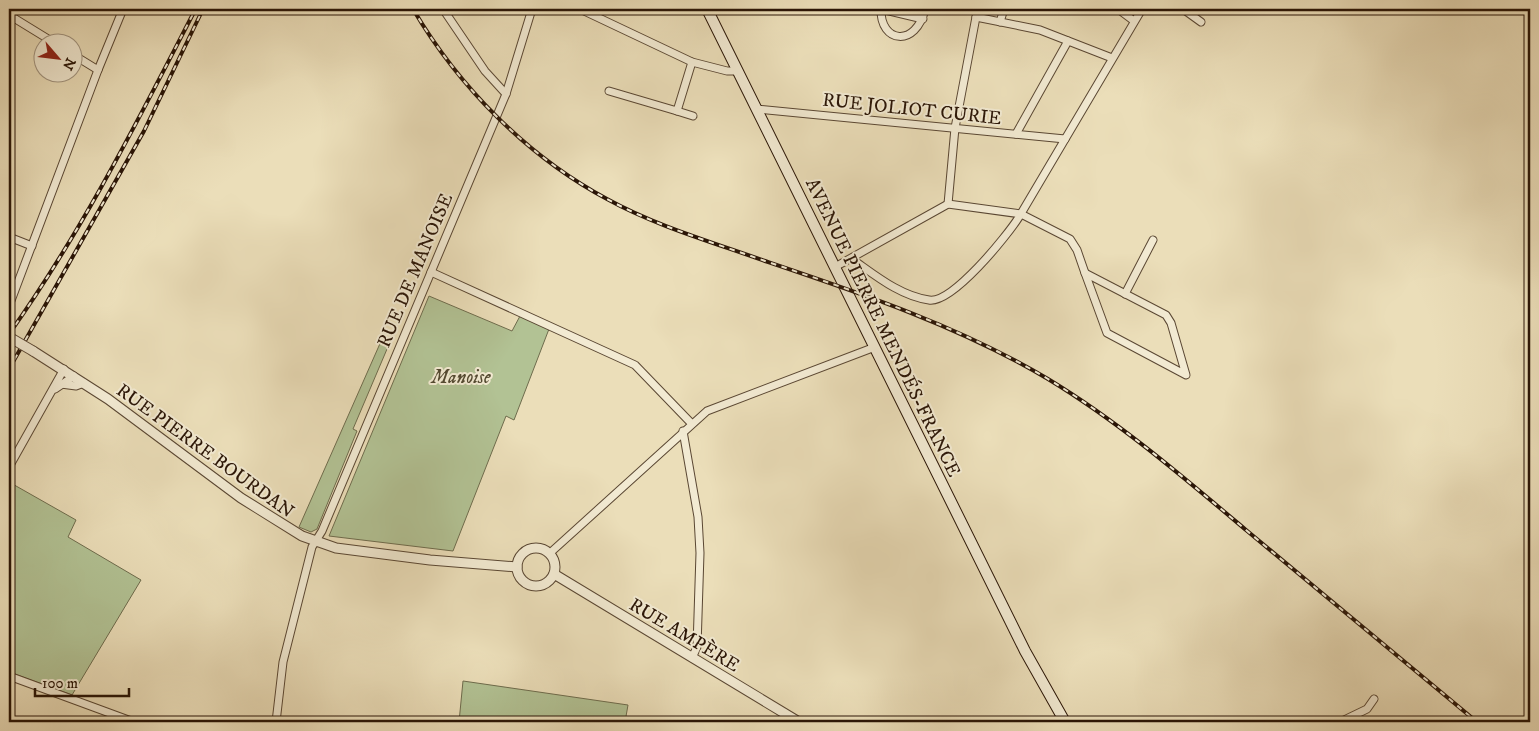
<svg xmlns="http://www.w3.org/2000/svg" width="1539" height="731" viewBox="0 0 1539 731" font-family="'IM FELL DW Pica',serif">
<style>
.green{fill:#b2c294;stroke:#6e6c4d}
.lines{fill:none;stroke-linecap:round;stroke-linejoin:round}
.minor-casing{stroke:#5a4733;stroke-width:9}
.tertiary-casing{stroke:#5a4733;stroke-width:11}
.secondary-casing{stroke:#2a1506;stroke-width:12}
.minor{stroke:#f2ead2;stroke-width:7}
.tertiary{stroke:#f2ead2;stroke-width:9}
.secondary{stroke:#f2ead2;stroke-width:10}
.rail-casing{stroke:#2a1506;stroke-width:4}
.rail{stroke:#f2ead2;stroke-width:2;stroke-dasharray:5.5;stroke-linecap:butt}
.tertiary-bridge-casing{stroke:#5a4733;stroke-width:11;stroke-linecap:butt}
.tertiary-bridge{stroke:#f2ead2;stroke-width:9}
.labels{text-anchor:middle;stroke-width:4;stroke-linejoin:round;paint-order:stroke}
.street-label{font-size:19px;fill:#2a1506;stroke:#f2ead2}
.park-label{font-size:19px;font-style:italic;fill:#534931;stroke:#f2ead2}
</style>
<rect width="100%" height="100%" fill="#ebdeb9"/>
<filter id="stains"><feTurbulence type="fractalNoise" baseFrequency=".004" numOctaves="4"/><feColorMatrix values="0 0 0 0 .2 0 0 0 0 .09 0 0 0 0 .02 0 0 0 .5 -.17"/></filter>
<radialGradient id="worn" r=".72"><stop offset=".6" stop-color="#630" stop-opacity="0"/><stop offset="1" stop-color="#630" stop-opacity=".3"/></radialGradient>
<g class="green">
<polygon points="429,296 512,331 520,316 549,329 514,420 506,416 453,551 329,536"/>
<polygon points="382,339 390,342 353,429 357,431 317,529 311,532 299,527"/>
<polygon points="9,482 76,520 68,537 141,580 72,695 9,672"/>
<polygon points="463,681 628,705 625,722 459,722"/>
</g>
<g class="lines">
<g class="minor-casing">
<g id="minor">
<polyline points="443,9 485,71 506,94"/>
<polyline points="580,9 692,62 727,71 738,71"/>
<path d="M881 9C880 43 916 48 925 9"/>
<polyline points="881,9 923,19"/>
<polyline points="978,9 976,17 1040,30 1112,58"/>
<polyline points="1118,9 1134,21"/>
<polyline points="1183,9 1201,22"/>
<polyline points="9,15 53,42"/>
<polyline points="1000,22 1004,9"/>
<polyline points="72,54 98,70"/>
<polyline points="609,91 677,111 692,62"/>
<polyline points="757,109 1065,139"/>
<polyline points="677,111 693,116"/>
<polyline points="1016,134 1068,41"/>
<polyline points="948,204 955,128 976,17"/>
<polyline points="9,237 32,246"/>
<path d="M852 259C875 275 900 296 929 300 952 304 1007 236 1019 217L1142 9"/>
<polyline points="835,267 948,204 1021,214 1070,239 1077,250 1085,273"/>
<polyline points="431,272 635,365 691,423"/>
<polygon points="1085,273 1166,315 1171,323 1186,375 1107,333"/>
<polyline points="1125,294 1153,240"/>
<polyline points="9,306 98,70 123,9"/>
<polyline points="61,384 76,386 84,383"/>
<polyline points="55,389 74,376"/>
<polyline points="683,431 698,517 700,553 697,647 692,658"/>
<polyline points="9,467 64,369"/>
<polyline points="550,553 707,411 875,347"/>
<polyline points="9,676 134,722"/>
<polyline points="276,722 283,662 312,547 322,531 506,94 532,9"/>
<polyline points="1340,722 1367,709 1374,699"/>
</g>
</g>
<g class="tertiary-casing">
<g id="tertiary">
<polyline points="33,351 108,399 241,498 302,536 336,548 430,560 517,567"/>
<circle cx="536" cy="567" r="19"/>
<polyline points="554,574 799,722"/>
</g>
</g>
<g class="secondary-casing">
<polyline id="secondary" points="707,9 1025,651 1065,722"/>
</g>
<use href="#minor" class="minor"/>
<use href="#tertiary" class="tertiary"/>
<use href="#secondary" class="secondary"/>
<g class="rail-casing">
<g id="rail">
<path d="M413 9C459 87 527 156 607 199 656 226 712 242 765 261 863 294 959 326 1048 379 1119 422 1182 476 1246 530 1323 594 1400 658 1477 722"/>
<path d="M9 334C81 233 136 124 193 14"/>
<polyline points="9,369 144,131 203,9"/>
</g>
</g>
<use href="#rail" class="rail"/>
<g class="tertiary-bridge-casing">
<polyline id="tertiary-bridge" points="9,337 33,351"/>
</g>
<use href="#tertiary-bridge" class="tertiary-bridge"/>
</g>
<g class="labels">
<g class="street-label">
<text transform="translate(912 108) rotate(6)" y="7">RUE JOLIOT CURIE</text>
<text transform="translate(414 270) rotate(-67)" y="7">RUE DE MANOISE</text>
<text transform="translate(884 327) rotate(64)" y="7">AVENUE PIERRE MENDÉS-FRANCE</text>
<text transform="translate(206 450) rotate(36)" y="7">RUE PIERRE BOURDAN</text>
<text transform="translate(685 634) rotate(31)" y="7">RUE AMPÈRE</text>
</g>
<g class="park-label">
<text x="461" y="383">Manoise</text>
</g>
</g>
<rect width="1539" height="731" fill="none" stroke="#ebdeb9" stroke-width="30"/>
<rect x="10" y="10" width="1519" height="711" fill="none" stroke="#2a1506" stroke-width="2.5"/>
<rect x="15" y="15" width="1509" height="701" fill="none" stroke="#2a1506"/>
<g transform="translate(58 58) rotate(118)"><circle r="24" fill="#f2ead2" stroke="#a29580"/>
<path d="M0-4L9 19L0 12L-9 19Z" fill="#8f2418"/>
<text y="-8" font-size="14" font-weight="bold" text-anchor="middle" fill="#2a1506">N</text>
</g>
<path d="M35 688v8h94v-8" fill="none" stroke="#2a1506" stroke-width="2.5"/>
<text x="42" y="688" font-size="15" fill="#2a1506" stroke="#f2ead2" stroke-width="4" paint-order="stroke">100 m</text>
<rect width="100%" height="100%" filter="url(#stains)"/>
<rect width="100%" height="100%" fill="url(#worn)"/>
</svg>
